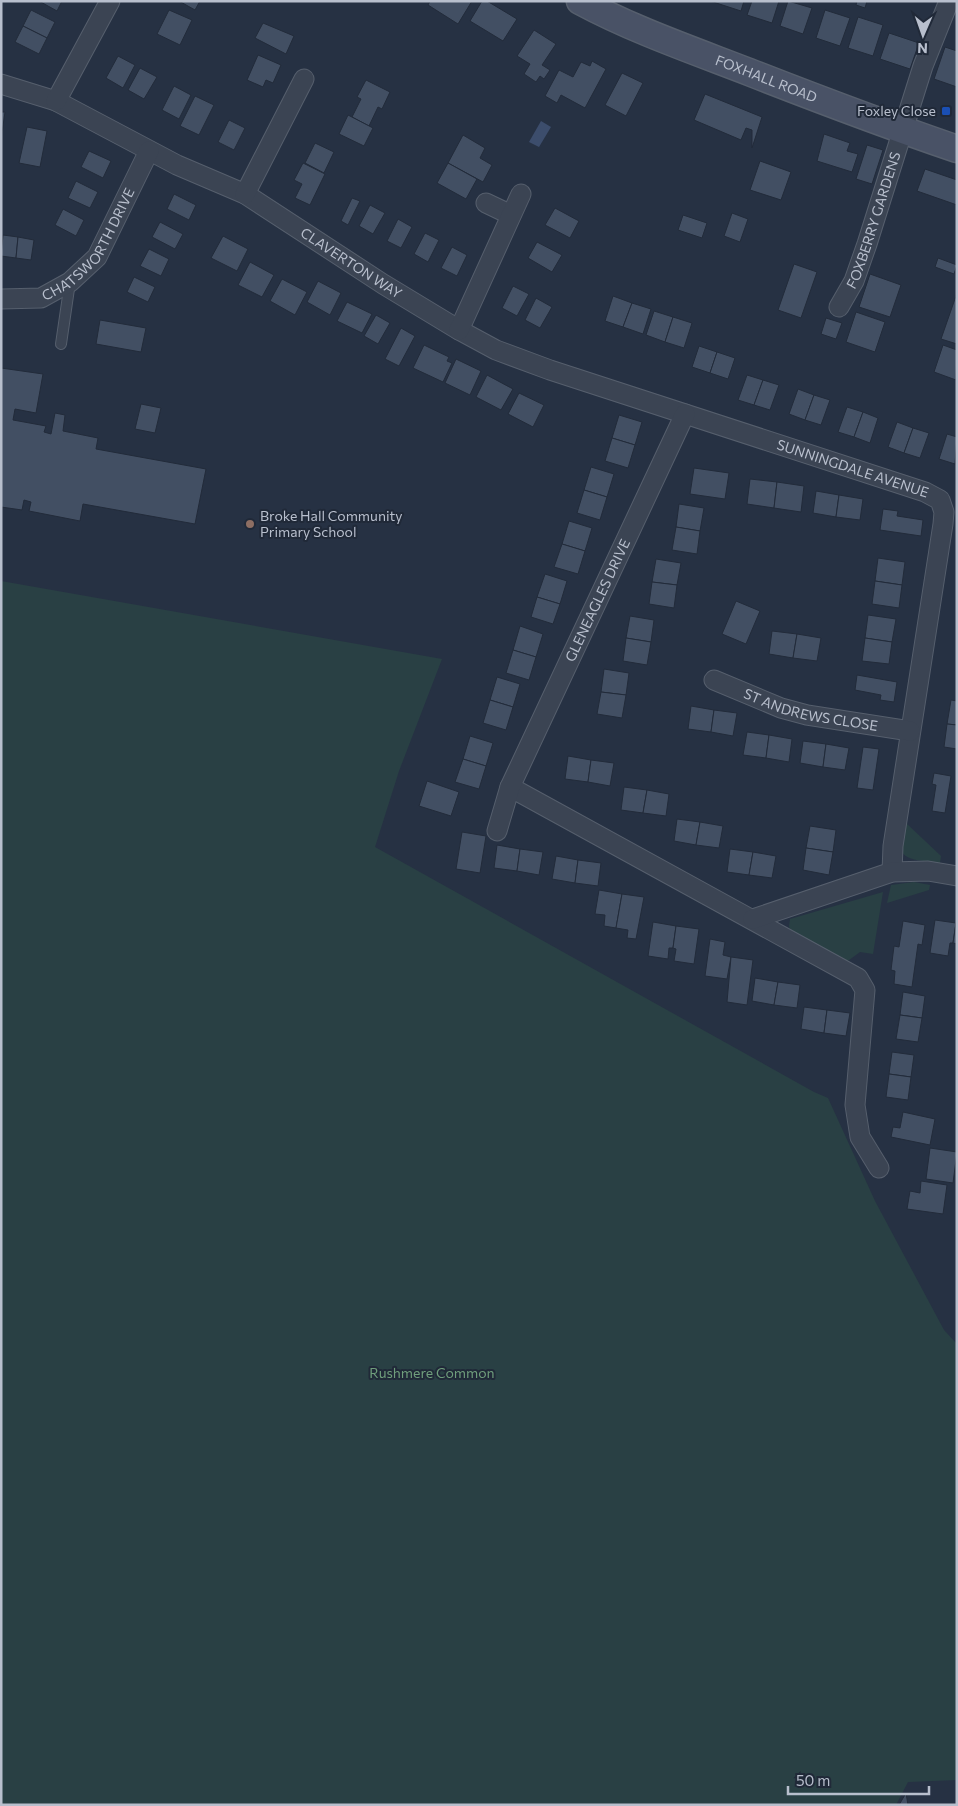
<svg xmlns="http://www.w3.org/2000/svg" width="958" height="1806" viewBox="0 0 958 1806" font-family="Commissioner,sans-serif">
<style>
.green{fill:#294044}
.water{fill:#3c4d6c}
.building{fill:#424f63;stroke:#222b3a}
.lines{fill:none;stroke-linecap:round;stroke-linejoin:round}
.lane-casing{stroke:#565f6d;stroke-width:12}
.street-casing{stroke:#565f6d;stroke-width:21}
.secondary-casing{stroke:#565f6d;stroke-width:29}
.lane{stroke:#3b4453;stroke-width:10}
.street{stroke:#3b4453;stroke-width:19}
.secondary{stroke:#495266;stroke-width:26}
.transit-dot{fill:#1a4fb4;stroke:#202938;stroke-width:2}
.education-dot{fill:#8d6e63;stroke:#202938;stroke-width:2}
.labels{text-anchor:middle;stroke-width:4;stroke-linejoin:round;paint-order:stroke}
.street-label{font-size:14px;fill:#b8bfcd;stroke:#202938}
.poi-label{font-size:14px;fill:#b8bfcd;stroke:#202938;text-anchor:end}
.park-label{font-size:14px;fill:#6f9e7c;stroke:#202938}
</style>
<rect width="100%" height="100%" fill="#263143"/>
<g class="green">
<polygon points="1,581 442,659 399,771 375,847 814,1092 828,1098 875,1201 944,1330 957,1344 957,1780 908,1782 896,1805 1,1805"/>
<path d="M906 823 941 856 940 863C927 861 898 862 899 843 900 837 904 829 906 823Z"/>
<polygon points="914,882 930,885 929,890 887,903 891,885"/>
<polygon points="883,892 873,954 860,952 845,963 791,934 789,926 790,919"/>
</g>
<polygon class="water" points="541,121 551,127 539,147 529,142"/>
<g class="building">
<polygon points="39,1 62,1 57,11"/>
<polygon points="179,1 200,1 195,10"/>
<polygon points="430,1 472,1 458,24 428,5"/>
<polygon points="482,1 487,1 517,19 503,41 470,21"/>
<polygon points="710,1 744,1 741,11"/>
<polygon points="752,1 779,1 772,23 747,15"/>
<polygon points="788,1 812,8 803,34 780,26"/>
<polygon points="857,1 867,1 865,8 856,5"/>
<polygon points="31,10 55,22 47,38 23,26"/>
<polygon points="169,10 192,20 180,45 157,34"/>
<polygon points="825,10 850,18 840,46 816,38"/>
<polygon points="858,17 883,25 873,56 848,48"/>
<polygon points="263,23 294,36 286,54 255,38"/>
<polygon points="23,26 47,38 39,54 15,42"/>
<polygon points="534,30 556,44 542,65 550,70 544,79 540,76 536,82 524,74 530,64 517,56"/>
<polygon points="889,33 919,43 910,69 880,59"/>
<polygon points="945,47 957,51 957,87 934,79"/>
<polygon points="258,55 281,65 273,83 266,80 263,87 247,80"/>
<polygon points="118,56 135,65 123,88 106,78"/>
<polygon points="592,61 606,69 585,108 561,95 557,103 545,96 559,70 573,77 581,62 590,66"/>
<polygon points="140,68 157,77 144,99 128,90"/>
<polygon points="622,73 643,83 626,116 605,105"/>
<polygon points="366,80 390,92 382,109 378,107 369,126 352,117 361,99 357,97"/>
<polygon points="174,86 191,95 179,119 162,110"/>
<polygon points="705,94 762,117 752,148 752,130 746,128 741,140 694,120"/>
<polygon points="195,96 214,105 199,135 180,126"/>
<polygon points="1,112 5,112 1,140"/>
<polygon points="348,115 373,128 364,146 339,134"/>
<polygon points="229,120 245,128 234,150 218,142"/>
<polygon points="27,127 47,131 40,167 19,163"/>
<polygon points="824,134 850,143 847,151 858,154 852,172 817,161"/>
<polygon points="463,135 485,148 480,158 492,165 483,182 448,163"/>
<polygon points="315,143 334,152 324,173 305,163"/>
<polygon points="867,145 883,150 872,184 856,179"/>
<polygon points="89,151 111,161 103,178 81,167"/>
<polygon points="760,161 791,172 781,200 750,190"/>
<polygon points="303,163 325,174 310,205 295,198 302,184 294,180"/>
<polygon points="448,163 477,179 466,199 437,183"/>
<polygon points="925,169 957,180 957,205 917,191"/>
<polygon points="76,181 98,192 90,208 68,198"/>
<polygon points="174,194 196,205 189,220 167,209"/>
<polygon points="352,198 360,201 348,225 341,221"/>
<polygon points="370,205 385,213 373,234 359,226"/>
<polygon points="555,208 579,221 570,238 545,225"/>
<polygon points="63,209 84,220 76,236 55,225"/>
<polygon points="732,213 748,219 740,242 724,236"/>
<polygon points="683,215 707,223 702,238 678,230"/>
<polygon points="398,219 412,227 401,248 387,241"/>
<polygon points="160,222 183,234 175,249 152,237"/>
<polygon points="425,233 439,240 428,262 414,254"/>
<polygon points="3,235 18,237 16,258 1,256"/>
<polygon points="223,236 248,249 237,271 211,258"/>
<polygon points="18,237 34,240 31,260 16,258"/>
<polygon points="537,242 562,255 552,272 528,258"/>
<polygon points="452,247 467,255 457,276 441,268"/>
<polygon points="149,249 169,259 161,276 140,266"/>
<polygon points="938,258 957,265 954,274 935,267"/>
<polygon points="250,262 274,275 262,297 238,285"/>
<polygon points="794,264 817,272 801,318 778,310"/>
<polygon points="870,274 901,285 890,317 859,307"/>
<polygon points="134,277 155,287 148,302 127,292"/>
<polygon points="282,279 307,292 295,315 270,301"/>
<polygon points="318,281 341,293 330,315 307,302"/>
<polygon points="513,286 529,294 517,316 502,308"/>
<polygon points="957,293 957,344 941,339"/>
<polygon points="613,296 632,303 623,327 605,321"/>
<polygon points="536,298 552,307 540,328 525,320"/>
<polygon points="347,302 372,314 362,333 337,321"/>
<polygon points="632,303 651,309 643,334 623,327"/>
<polygon points="654,311 673,317 665,342 646,335"/>
<polygon points="856,312 885,322 875,352 846,342"/>
<polygon points="376,315 390,323 378,344 364,336"/>
<polygon points="673,317 692,323 684,348 665,342"/>
<polygon points="826,318 842,323 836,339 821,334"/>
<polygon points="100,320 146,328 141,352 96,344"/>
<polygon points="401,328 415,336 399,366 385,359"/>
<polygon points="424,345 449,357 447,361 452,363 443,382 413,368"/>
<polygon points="943,345 957,350 956,380 934,372"/>
<polygon points="699,346 717,352 710,373 692,367"/>
<polygon points="717,352 735,358 728,379 710,373"/>
<polygon points="456,359 481,371 470,395 445,383"/>
<polygon points="1,368 43,374 36,413 15,409 13,420 46,426 44,432 51,434 55,413 65,415 63,431 98,438 96,449 206,469 195,524 83,504 80,521 29,511 31,502 24,500 22,510 1,507"/>
<polygon points="487,375 513,389 501,410 476,397"/>
<polygon points="747,375 763,380 754,405 738,400"/>
<polygon points="763,380 779,385 770,410 754,405"/>
<polygon points="798,389 814,395 805,420 789,414"/>
<polygon points="519,393 544,405 533,427 508,414"/>
<polygon points="814,395 830,400 821,425 805,420"/>
<polygon points="141,404 161,408 155,433 135,429"/>
<polygon points="847,407 863,412 854,437 838,432"/>
<polygon points="863,412 878,418 870,443 854,437"/>
<polygon points="619,415 642,422 635,445 612,438"/>
<polygon points="897,422 913,428 904,453 888,447"/>
<polygon points="913,428 929,433 920,458 904,453"/>
<polygon points="947,434 957,437 955,464 939,459"/>
<polygon points="612,438 635,445 628,468 605,461"/>
<polygon points="591,467 614,474 607,497 584,490"/>
<polygon points="694,468 729,473 725,499 690,494"/>
<polygon points="750,479 777,482 774,508 747,504"/>
<polygon points="777,482 804,486 801,512 774,508"/>
<polygon points="584,490 607,497 600,520 577,513"/>
<polygon points="816,491 839,495 836,517 813,513"/>
<polygon points="839,495 863,499 860,520 836,517"/>
<polygon points="679,504 704,508 700,531 676,527"/>
<polygon points="883,509 898,511 897,516 923,520 921,536 880,530"/>
<polygon points="569,521 592,528 585,551 562,544"/>
<polygon points="676,527 700,531 697,554 672,550"/>
<polygon points="562,544 585,551 578,574 554,567"/>
<polygon points="878,558 905,562 902,585 875,581"/>
<polygon points="656,559 681,563 677,585 652,582"/>
<polygon points="545,574 567,581 560,604 537,597"/>
<polygon points="875,581 902,585 899,608 872,604"/>
<polygon points="652,582 677,585 674,608 649,604"/>
<polygon points="537,597 560,604 553,624 531,617"/>
<polygon points="736,601 760,611 746,644 722,634"/>
<polygon points="868,615 896,619 892,642 865,638"/>
<polygon points="630,616 654,620 651,642 626,638"/>
<polygon points="520,626 543,634 536,657 513,650"/>
<polygon points="772,631 797,634 793,658 769,654"/>
<polygon points="797,634 821,638 817,661 793,658"/>
<polygon points="626,638 651,642 647,665 623,661"/>
<polygon points="865,638 892,642 889,664 862,661"/>
<polygon points="513,650 536,657 529,680 506,673"/>
<polygon points="604,669 629,673 626,695 601,692"/>
<polygon points="857,675 897,682 894,702 880,700 881,695 855,690"/>
<polygon points="497,677 520,684 513,707 490,700"/>
<polygon points="601,692 626,695 622,718 597,714"/>
<polygon points="490,700 513,707 506,730 483,723"/>
<polygon points="951,700 957,701 957,725 947,724"/>
<polygon points="691,706 714,710 711,732 688,729"/>
<polygon points="714,710 737,713 733,736 711,732"/>
<polygon points="947,724 957,725 957,749 944,747"/>
<polygon points="747,732 769,735 766,758 743,755"/>
<polygon points="769,735 792,739 789,762 766,758"/>
<polygon points="470,736 493,743 486,766 463,759"/>
<polygon points="803,741 826,744 823,767 800,763"/>
<polygon points="826,744 849,748 845,770 823,767"/>
<polygon points="863,747 879,749 873,790 857,788"/>
<polygon points="568,756 591,760 588,782 565,779"/>
<polygon points="463,759 486,766 479,789 455,782"/>
<polygon points="591,760 614,763 610,786 588,782"/>
<polygon points="934,773 951,776 945,813 932,811 936,785 932,784"/>
<polygon points="427,781 459,792 451,816 419,806"/>
<polygon points="624,787 647,790 643,813 621,810"/>
<polygon points="647,790 669,794 666,816 643,813"/>
<polygon points="677,819 700,822 696,845 674,841"/>
<polygon points="700,822 723,826 719,848 696,845"/>
<polygon points="810,826 836,830 833,852 806,848"/>
<polygon points="462,832 486,836 480,873 456,869"/>
<polygon points="497,845 520,849 517,871 494,868"/>
<polygon points="806,848 833,852 829,875 803,870"/>
<polygon points="520,849 543,852 539,875 517,871"/>
<polygon points="730,849 753,852 749,875 727,872"/>
<polygon points="753,852 776,856 772,878 749,875"/>
<polygon points="556,856 578,860 575,883 552,879"/>
<polygon points="578,860 601,863 598,886 575,883"/>
<polygon points="599,890 622,894 616,928 604,926 605,915 595,914"/>
<polygon points="622,894 644,897 636,939 627,938 628,930 616,928"/>
<polygon points="935,920 956,923 953,943 950,943 948,956 930,953"/>
<polygon points="903,921 925,925 922,945 918,944 912,987 894,984 895,971 891,970 894,946 899,947"/>
<polygon points="653,922 676,926 673,948 669,948 668,959 648,956"/>
<polygon points="956,923 957,924 957,944 953,943"/>
<polygon points="676,926 699,929 694,964 674,961 676,949 673,948"/>
<polygon points="710,939 725,942 723,955 731,957 727,979 705,976"/>
<polygon points="731,957 753,960 747,1005 727,1002"/>
<polygon points="755,978 778,982 774,1005 752,1001"/>
<polygon points="778,982 800,985 797,1008 774,1005"/>
<polygon points="903,992 925,996 922,1018 900,1015"/>
<polygon points="804,1007 827,1010 824,1033 801,1029"/>
<polygon points="827,1010 850,1013 846,1036 824,1033"/>
<polygon points="900,1015 922,1018 918,1042 896,1039"/>
<polygon points="892,1052 914,1055 911,1077 889,1074"/>
<polygon points="889,1074 911,1077 908,1100 886,1097"/>
<polygon points="903,1112 935,1119 930,1145 891,1137 893,1127 900,1128"/>
<polygon points="930,1148 957,1152 953,1183 926,1179"/>
<polygon points="921,1181 947,1185 943,1214 907,1209 910,1191 920,1193"/>
<polygon points="906,1793 908,1805 899,1805"/>
</g>
<g class="lines">
<g class="lane-casing">
<polyline id="lane" points="61,344 70,282"/>
</g>
<g class="street-casing">
<g id="street">
<path id="s1" d="M1 84 56 101 177 165 245 194 383 284 459 330 496 350 550 370 925 492 940 500 944 512 943 524 893 846 892 872"/>
<polyline points="56,101 110,1"/>
<polyline points="245,194 304,79"/>
<polyline points="486,203 511,215"/>
<path id="s2" d="M1 299 41 298 70 282 97 257 149 151"/>
<path id="s3" d="M839 307 854 281 867 244 923 66 949 1"/>
<polyline points="459,330 521,194"/>
<path id="s4" d="M714 680 781 708 807 715 910 731"/>
<polyline points="510,787 858,978 865,990 855,1105 860,1137 879,1168"/>
<path id="s5" d="M497 831 510 787 685 414"/>
<polyline points="753,919 892,872 928,871 957,876"/>
</g>
</g>
<g class="secondary-casing">
<g id="secondary">
<path id="s6" d="M580 1C634 30 692 50 749 72 818 99 887 125 957 149"/>
</g>
</g>
<use href="#lane" class="lane"/>
<use href="#street" class="street"/>
<use href="#secondary" class="secondary"/>
</g>
<rect class="transit-dot" x="941" y="106" width="10" height="10" rx="2.5"/>
<circle class="education-dot" cx="250" cy="524" r="5"/>
<g class="labels">
<g class="street-label">
<text dy="5" stroke="none"><textPath href="#s6" startOffset="202">FOXHALL ROAD</textPath></text>
<text dy="5" stroke="none"><textPath href="#s3" startOffset="94">FOXBERRY GARDENS</textPath></text>
<text dy="5" stroke="none"><textPath href="#s2" startOffset="114">CHATSWORTH DRIVE</textPath></text>
<text dy="5" stroke="none"><textPath href="#s1" startOffset="395">CLAVERTON WAY</textPath></text>
<text dy="5" stroke="none"><textPath href="#s1" startOffset="940">SUNNINGDALE AVENUE</textPath></text>
<text dy="5" stroke="none"><textPath href="#s5" startOffset="252">GLENEAGLES DRIVE</textPath></text>
<text dy="5" stroke="none"><textPath href="#s4" startOffset="102">ST ANDREWS CLOSE</textPath></text>
</g>
<g class="poi-label">
<text x="936" y="116">Foxley Close</text>
<text x="260" y="521" text-anchor="start">Broke Hall Community<tspan x="260" dy="16">Primary School</tspan></text>
</g>
<g class="park-label">
<text x="432" y="1378">Rushmere Common</text>
</g>
</g>
<rect width="958" height="1806" fill="none" stroke="#b8bfcd" stroke-width="5"/>
<g transform="translate(923 35) rotate(182)" stroke="#202938" stroke-width="4" paint-order="stroke">
<path d="M0-4L9 19L0 12L-9 19Z" fill="#b8bfcd"/>
<text y="-8" font-size="14" font-weight="bold" text-anchor="middle" fill="#b8bfcd">N</text>
</g>
<path d="M788 1786v8h141v-8" fill="none" stroke="#b8bfcd" stroke-width="2.5"/>
<text x="796" y="1786" font-size="15" fill="#b8bfcd" stroke="#202938" stroke-width="4" paint-order="stroke">50 m</text>
</svg>
